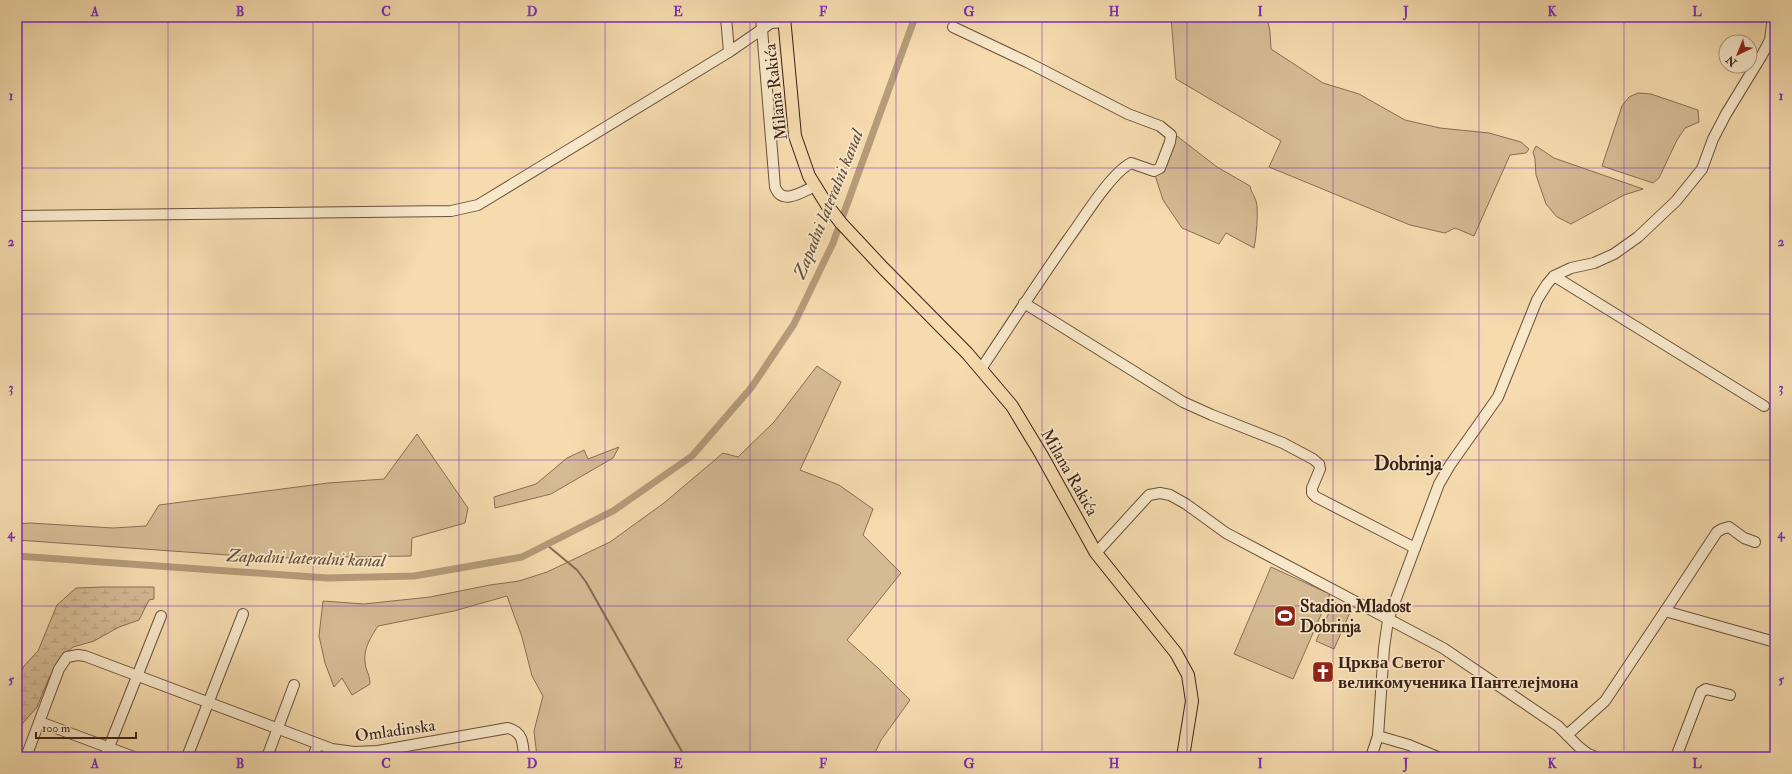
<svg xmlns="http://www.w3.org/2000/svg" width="1792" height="774" viewBox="0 0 1792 774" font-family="'IM FELL Double Pica',serif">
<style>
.green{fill:#d5bb94;stroke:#886e55}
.wetland{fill:url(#wetland-marsh);stroke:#886e55}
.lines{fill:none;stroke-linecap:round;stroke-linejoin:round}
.stream{stroke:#846b52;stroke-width:2}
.canal{stroke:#b59c7a;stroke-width:7}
.minor-casing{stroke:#69503c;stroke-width:12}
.major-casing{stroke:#3a2116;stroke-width:14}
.minor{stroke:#f8e8ca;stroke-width:10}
.major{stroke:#f5dbae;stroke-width:12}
.grid{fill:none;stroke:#7b2cbf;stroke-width:1;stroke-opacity:0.55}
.labels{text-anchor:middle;stroke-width:3.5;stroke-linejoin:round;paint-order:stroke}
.street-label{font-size:17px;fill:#3a2116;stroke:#f8e8ca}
.poi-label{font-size:17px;font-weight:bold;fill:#3a2116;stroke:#f8e8ca;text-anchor:start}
.water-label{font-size:18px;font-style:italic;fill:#654c39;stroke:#f8e8ca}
.quarter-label{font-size:19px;font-weight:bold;fill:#3a2116;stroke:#f8e8ca}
.neatline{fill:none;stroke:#7b2cbf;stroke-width:1.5}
.grid-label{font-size:13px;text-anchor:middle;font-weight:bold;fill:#7b2cbf}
</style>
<defs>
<pattern id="wetland-marsh" width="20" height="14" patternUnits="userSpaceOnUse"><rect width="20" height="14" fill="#d5bb94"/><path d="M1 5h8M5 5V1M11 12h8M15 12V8" fill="none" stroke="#b8a07f"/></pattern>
</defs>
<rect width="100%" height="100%" fill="#f5dbae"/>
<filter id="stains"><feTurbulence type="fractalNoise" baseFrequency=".005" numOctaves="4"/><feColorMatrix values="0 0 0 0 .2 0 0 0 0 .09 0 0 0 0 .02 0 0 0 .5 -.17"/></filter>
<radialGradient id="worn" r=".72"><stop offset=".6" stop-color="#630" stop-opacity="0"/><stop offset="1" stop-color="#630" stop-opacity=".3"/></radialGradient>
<g class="green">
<polygon points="1171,17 1267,17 1270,32 1271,49 1323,83 1359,94 1405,120 1440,128 1489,133 1521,142 1529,149 1526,153 1510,155 1474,236 1455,228 1445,233 1410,225 1269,167 1281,141 1176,79"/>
<polygon points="1638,93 1651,94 1698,110 1699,122 1685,128 1677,140 1659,178 1653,183 1602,166 1622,106 1629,97"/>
<path d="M1177 136 1217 167 1250 186C1251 192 1254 195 1256 201 1259 210 1256 239 1254 248L1226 233 1219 244 1182 228 1163 200 1155 175 1169 157Z"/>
<polygon points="1536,146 1554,158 1643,189 1624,195 1571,224 1557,217 1546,204 1536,175 1535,159 1533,152"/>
<path d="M817 366 841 382 800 470 839 485 873 509 863 535 901 573 847 640 878 668 910 700 881 740 873 757H537L534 731 543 696 532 676 522 637 507 596 454 611 378 626C369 640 362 651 366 668 368 674 370 677 370 684L352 695 342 678 334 687 325 663 319 636 323 601 364 604 430 597 490 585 519 581 547 572 610 542 664 503 723 453 738 457 774 422Z"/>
<polygon points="417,434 468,508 465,523 412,538 411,556 270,558 17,540 17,524 30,523 113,528 146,526 159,505 328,483 384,479"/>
<polygon points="619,447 613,458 551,494 495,508 494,497 536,484 567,458 584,450 588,459"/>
<polygon points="1271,567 1330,594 1293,679 1234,654"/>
<polygon points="1334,602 1351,610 1334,649 1316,641"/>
</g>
<polygon class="wetland" points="102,587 154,587 154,599 149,600 139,620 119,627 94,641 73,647 60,658 49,678 37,707 17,730 17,681 24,666 38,651 57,605 76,588"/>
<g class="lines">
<polyline class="stream" points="547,545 577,570 586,582 685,757"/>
<polyline class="canal" points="17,556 327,578 414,576 522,557 613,511 692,456 751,388 794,324 833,243 915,17"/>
<g class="minor-casing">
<g id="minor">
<polyline points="726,17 729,52"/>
<path d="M761 17 775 187C782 206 802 192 815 186"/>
<path d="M953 27 1027 62 1128 114 1160 126 1171 135 1170 142 1160 168 1154 171 1131 163C1111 173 1083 219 1069 238 1039 281 1010 325 981 369"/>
<polyline points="17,216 451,211 478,205 729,52 771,23 784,22"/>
<polyline points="1554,276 1764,406"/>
<polyline points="1024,303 1183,402 1212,415 1283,443 1313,459 1319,464 1320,469 1312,488 1312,493 1316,497 1415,548"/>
<polyline points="1096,553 1149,495 1160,493 1170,495 1186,504 1226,533 1443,648 1558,726 1579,747 1588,754 1596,757"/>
<polyline points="1665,611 1717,532 1722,529 1729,527 1744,538 1755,542"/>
<polyline points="40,722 134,757"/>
<polyline points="1567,735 1605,701 1665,611 1775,642"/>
<polyline points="1378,736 1409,745 1438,757"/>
<path d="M26 757 59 669 67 657 78 655 85 656 332 749 354 752 378 751 508 728C523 732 523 743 524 757"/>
<polyline points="105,757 161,616"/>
<polyline points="187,757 243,614"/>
<polyline points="267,757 294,685"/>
<polyline points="313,757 318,744"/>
<polyline points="1371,757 1378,736 1384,648 1388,620 1439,484 1450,465 1498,397 1537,300 1547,284 1554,276 1571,268 1594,263 1614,254 1638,237 1676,201 1702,169 1713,139 1726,114 1762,55 1770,40 1773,17"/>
<polyline points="1676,757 1701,692 1706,689 1730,695"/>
</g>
</g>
<g class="major-casing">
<polyline id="major" points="784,17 795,136 809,176 827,205 841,223 883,268 967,353 1012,406 1041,454 1096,553 1176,653 1188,675 1192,701 1183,757"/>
</g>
<use href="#minor" class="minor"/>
<use href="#major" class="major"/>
</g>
<path class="grid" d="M168 17V757M313 17V757M459 17V757M605 17V757M750 17V757M896 17V757M1042 17V757M1187 17V757M1333 17V757M1479 17V757M1624 17V757M17 168H1775M17 314H1775M17 460H1775M17 606H1775"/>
<defs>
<g id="stadium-square" transform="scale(1.15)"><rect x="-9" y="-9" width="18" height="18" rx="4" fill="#8f2418" stroke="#f8e8ca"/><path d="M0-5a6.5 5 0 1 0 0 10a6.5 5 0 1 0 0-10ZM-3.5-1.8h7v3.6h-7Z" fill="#fff"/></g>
<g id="church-square" transform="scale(1.15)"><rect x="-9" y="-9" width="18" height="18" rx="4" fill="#8f2418" stroke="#f8e8ca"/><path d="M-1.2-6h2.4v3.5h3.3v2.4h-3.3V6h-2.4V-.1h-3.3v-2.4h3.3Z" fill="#fff"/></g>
</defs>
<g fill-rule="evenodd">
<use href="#stadium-square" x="1285" y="616"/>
<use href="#church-square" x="1323" y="672"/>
</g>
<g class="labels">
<g class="street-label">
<text transform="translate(775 92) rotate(-97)" y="6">Milana Rakića</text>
<text transform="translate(1070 472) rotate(60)" y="6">Milana Rakića</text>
<text transform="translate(395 730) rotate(-8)" y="6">Omladinska</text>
</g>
<g class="poi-label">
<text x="1300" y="612">Stadion Mladost<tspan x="1300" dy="20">Dobrinja</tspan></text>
<text x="1338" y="668">Црква Светог<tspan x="1338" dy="20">великомученика Пантелејмона</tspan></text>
</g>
<g class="water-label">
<text transform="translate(828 204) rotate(-68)" y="6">Zapadni lateralni kanal</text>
<text transform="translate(306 558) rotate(2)" y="6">Zapadni lateralni kanal</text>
</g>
<g class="quarter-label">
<text x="1408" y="470">Dobrinja</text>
</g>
</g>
<rect width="1792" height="774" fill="none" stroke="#f5dbae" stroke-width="44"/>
<g transform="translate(1738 54) rotate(223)"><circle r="19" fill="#f8e8ca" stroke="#ac9882"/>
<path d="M0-3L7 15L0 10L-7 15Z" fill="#8f2418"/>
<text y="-6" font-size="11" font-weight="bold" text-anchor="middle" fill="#3a2116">N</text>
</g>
<path d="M36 732v6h100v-6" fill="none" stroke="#3a2116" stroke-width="2"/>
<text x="42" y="732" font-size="12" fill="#3a2116" stroke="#f8e8ca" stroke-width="3" paint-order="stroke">100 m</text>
<rect x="22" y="22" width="1748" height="730" class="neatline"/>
<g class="grid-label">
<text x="95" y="16">A</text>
<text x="240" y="16">B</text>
<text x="386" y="16">C</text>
<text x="532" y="16">D</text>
<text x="678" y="16">E</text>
<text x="823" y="16">F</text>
<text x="969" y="16">G</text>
<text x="1114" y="16">H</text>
<text x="1260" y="16">I</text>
<text x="1406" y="16">J</text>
<text x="1552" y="16">K</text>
<text x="1697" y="16">L</text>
<text x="11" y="100">1</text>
<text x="1781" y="100">1</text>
<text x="11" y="246">2</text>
<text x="1781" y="246">2</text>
<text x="11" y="392">3</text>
<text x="1781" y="392">3</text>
<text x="11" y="538">4</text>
<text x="1781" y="538">4</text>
<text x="11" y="684">5</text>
<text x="1781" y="684">5</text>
<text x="95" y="768">A</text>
<text x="240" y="768">B</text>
<text x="386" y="768">C</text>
<text x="532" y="768">D</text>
<text x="678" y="768">E</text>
<text x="823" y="768">F</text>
<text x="969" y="768">G</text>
<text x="1114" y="768">H</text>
<text x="1260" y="768">I</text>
<text x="1406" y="768">J</text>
<text x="1552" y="768">K</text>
<text x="1697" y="768">L</text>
</g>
<rect width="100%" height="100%" filter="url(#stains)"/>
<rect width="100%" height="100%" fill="url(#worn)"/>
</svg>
